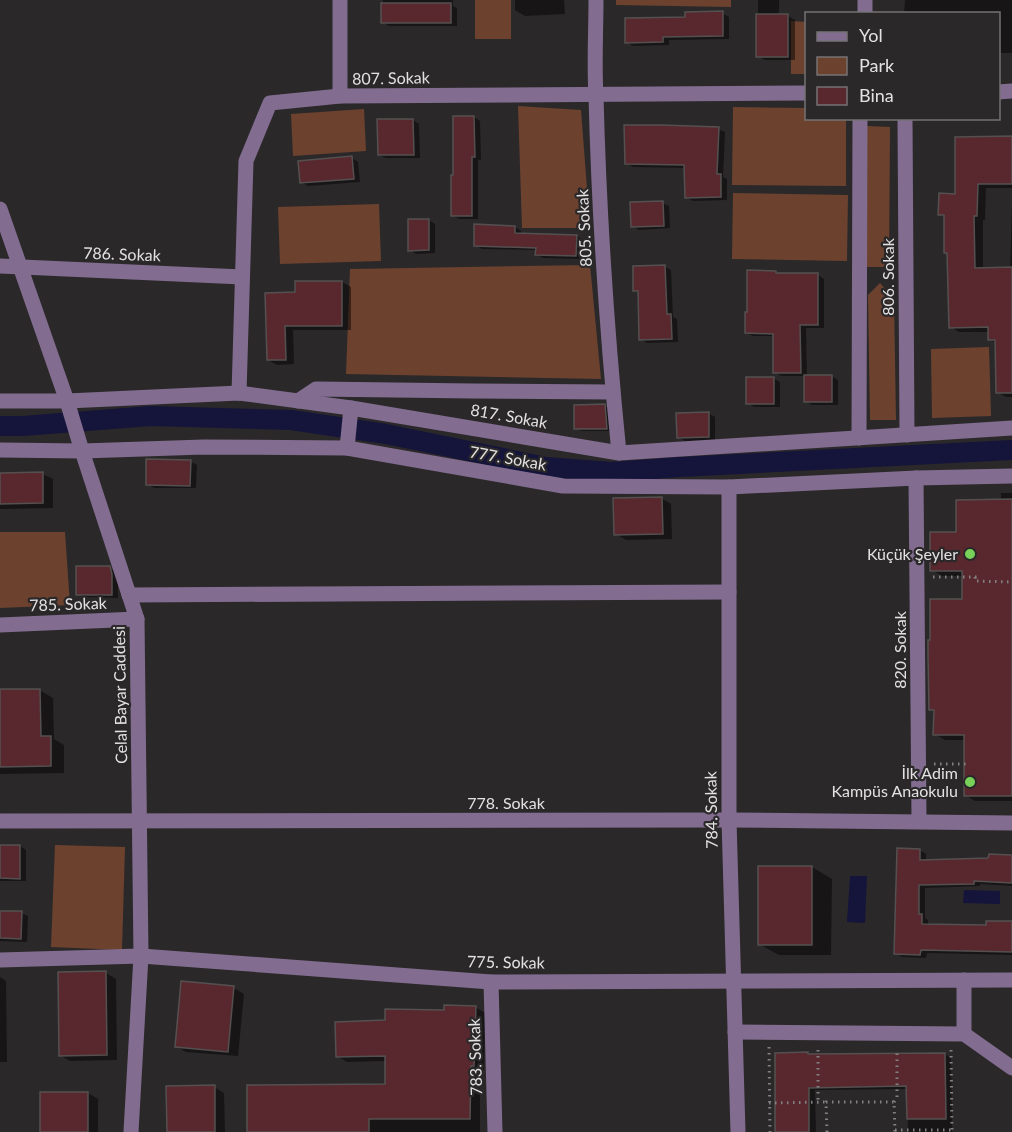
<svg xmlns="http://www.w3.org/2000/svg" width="1012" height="1132" viewBox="0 0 1012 1132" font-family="Lato,sans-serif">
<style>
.green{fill:#6c422f}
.water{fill:#15143b}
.shadow{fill:#0007}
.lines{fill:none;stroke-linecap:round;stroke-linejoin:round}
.canal{stroke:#15143b;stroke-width:20}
.building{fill:#58282e;stroke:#545050;stroke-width:1.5}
.path{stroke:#838182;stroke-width:3;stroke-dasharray:1.5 4.5;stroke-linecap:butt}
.minor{stroke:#826d90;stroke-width:15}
.poi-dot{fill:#78d259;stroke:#2b282a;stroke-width:2}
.labels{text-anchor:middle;stroke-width:4.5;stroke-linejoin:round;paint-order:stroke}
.street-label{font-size:16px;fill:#e3e1e2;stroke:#2b282a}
.poi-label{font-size:16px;fill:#e3e1e2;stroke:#2b282a;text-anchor:end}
</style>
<rect width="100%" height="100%" fill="#2b282a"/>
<g class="green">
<rect x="475" y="0" width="36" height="39"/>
<polygon points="616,0 731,0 731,7 616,5"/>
<polygon points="791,21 806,22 806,74 791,74"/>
<polygon points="518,106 581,110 590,228 522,228"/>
<polygon points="733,107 806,108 806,118 846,119 846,186 732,185"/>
<polygon points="364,109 366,151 293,156 291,114"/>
<polygon points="867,126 890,127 889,267 867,267"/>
<polygon points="733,193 848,195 847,261 732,259"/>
<polygon points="379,204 381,261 280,264 278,207"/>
<polygon points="590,265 601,379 346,374 350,269"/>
<polygon points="880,283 894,299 896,420 870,420 868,295"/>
<polygon points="989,347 991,416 932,418 931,349"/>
<polygon points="0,532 65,532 70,605 0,608"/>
<polygon points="55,845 125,847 122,950 51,947"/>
</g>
<g class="water">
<polygon points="850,876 867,876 865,923 847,922"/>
<polygon points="964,890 1000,891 1000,904 963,903"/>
</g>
<g class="shadow">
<polygon points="383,0 453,0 453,6 457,8 457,26 389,26 383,22"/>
<polygon points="515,0 564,0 565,14 525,16 515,10"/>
<polygon points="758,0 779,0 779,16 788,16 795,20 795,60 765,60 758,56"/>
<polygon points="905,0 1012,0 1012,53 998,53 998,14 904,14"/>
<polygon points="722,13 729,17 729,39 669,40 669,45 633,46 627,42 687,19"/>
<polygon points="474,117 480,121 481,160 478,160 478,219 459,219 453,215 455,177"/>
<polygon points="413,120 419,124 420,158 386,158 379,155"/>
<polygon points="718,129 725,132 723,177 727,179 727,200 693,201 686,197 686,168 633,167 626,163"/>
<polygon points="1012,138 1012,188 986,188 985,220 983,220 983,269 1010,269 1012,204 1012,397 1006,397 997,392 997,344 989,339 989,332 959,332 951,327 948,253 945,217 940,214"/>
<polygon points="352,158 358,162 360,182 308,186 301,182"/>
<polygon points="662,203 669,206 670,228 639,230 633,226"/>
<polygon points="429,220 435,224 435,253 416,254 410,250"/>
<polygon points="476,226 515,227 521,231 521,235 577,236 583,240 583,259 543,258 537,254 537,250 482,249 475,245"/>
<polygon points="665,267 671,270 673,317 677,319 678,342 647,343 641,339 639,293 635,291"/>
<polygon points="775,272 779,275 818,275 824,279 824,328 806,328 807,377 831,376 838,380 838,405 812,405 806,401 806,376 781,376 775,372 774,336 753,336 746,332"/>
<polygon points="342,282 351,287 351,330 293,330 294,364 277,365 268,360 296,294"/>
<polygon points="773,378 780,382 780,407 754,407 748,403"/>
<polygon points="604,406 611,410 613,431 582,431 575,428"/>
<polygon points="708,413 715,417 715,440 685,441 678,437"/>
<polygon points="190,461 197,465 196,488 154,488 148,484"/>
<polygon points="0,474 43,474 53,479 53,508 0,509"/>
<polygon points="1001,493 1012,493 1012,801 975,801 965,795 965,740 945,740 935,734 935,712 931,709 963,600 963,576 942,576 932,570 958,534 1001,500"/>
<polygon points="661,498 671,504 672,539 626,540 616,534"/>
<polygon points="109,568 116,572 118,579 118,598 84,597 78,594"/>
<polygon points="39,690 53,698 54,739 64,745 64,773 0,774 0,691"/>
<polygon points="0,846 20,846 26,850 26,881 0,881"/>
<polygon points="919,850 926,854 926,861 990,859 1012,857 1012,886 980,884 980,886 925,888 925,918 928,920 928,925 988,927 1012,923 1012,955 927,953 926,958 902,957 896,953"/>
<polygon points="812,867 832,879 831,955 779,955 759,944"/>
<polygon points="0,912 21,913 28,916 27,942 0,941"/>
<polygon points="60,973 106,973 116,979 117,1060 70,1061 60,1055"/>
<polygon points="0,977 6,981 7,1062 0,1062"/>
<polygon points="234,988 244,994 238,1056 186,1052 176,1046"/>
<polygon points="475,1007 485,1013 484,1071 480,1071 480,1132 249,1132 386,1085 386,1061 347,1062 337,1056 386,1022 445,1011"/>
<polygon points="808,1053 812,1056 945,1054 951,1058 952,1132 908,1132 907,1089 815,1090 816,1132 777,1132"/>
<polygon points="214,1087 224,1093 225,1132 168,1132"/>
<polygon points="88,1093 98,1099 98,1132 42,1132"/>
</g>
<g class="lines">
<polyline class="canal" points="0,426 23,426 151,416 291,420 386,434 546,467 612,472 680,467 1012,450"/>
</g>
<g class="building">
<rect x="381" y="3" width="70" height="20"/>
<polygon points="723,11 723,36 663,37 663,42 625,43 625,18 685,17 685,12"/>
<rect x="756" y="14" width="32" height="43"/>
<polygon points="453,116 474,116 475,157 472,157 472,216 451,216 451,175 453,175"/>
<polygon points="377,119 413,119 414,155 378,155"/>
<polygon points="624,125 662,125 719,127 717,174 721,174 721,197 685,198 684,165 625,164"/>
<polygon points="1012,136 1012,184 978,184 977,216 974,216 975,268 1012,267 1012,393 996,393 995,340 988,340 988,327 949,328 947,253 944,253 944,215 938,215 939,193 955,194 955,137"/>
<polygon points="352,156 354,179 300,183 298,161"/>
<polygon points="663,201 664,226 631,227 630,202"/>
<polygon points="408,219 429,219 429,250 408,251"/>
<polygon points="474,224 515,226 515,233 577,235 576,256 535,255 536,248 474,246"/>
<polygon points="665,265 667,314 671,314 672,339 639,340 638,291 633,291 633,266"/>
<polygon points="747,270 776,271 776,273 818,273 818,325 800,325 801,373 773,373 773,334 745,333 745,312 747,312"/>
<polygon points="295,281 342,281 342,326 285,326 286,360 267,360 265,293 295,292"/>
<rect x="804" y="375" width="28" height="27"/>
<rect x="746" y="377" width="28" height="27"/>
<polygon points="605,404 607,429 574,429 574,405"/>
<polygon points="709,412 709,437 677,438 676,413"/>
<polygon points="146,459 191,460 190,486 146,485"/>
<polygon points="43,472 43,503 0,504 0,473"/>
<polygon points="662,497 663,534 614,535 613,498"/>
<polygon points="1012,499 1012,796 964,796 964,735 933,735 934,710 929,710 928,655 928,640 930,640 930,599 962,599 962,571 930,571 930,532 956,532 956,500"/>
<polygon points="76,566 110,566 112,574 112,595 76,595"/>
<polygon points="0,689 40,689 41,736 51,736 51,766 0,767"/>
<polygon points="0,845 20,845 20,879 0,878"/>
<polygon points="897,848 920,849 920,860 988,858 989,854 1012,855 1012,883 974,881 974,884 919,885 919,914 922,914 922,924 986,925 986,921 1012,921 1012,952 921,950 920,955 894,954"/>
<rect x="758" y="866" width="54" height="79"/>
<polygon points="0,911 22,911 21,939 0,938"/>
<polygon points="106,971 107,1055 59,1056 58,972"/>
<polygon points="181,981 234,986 228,1052 175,1047"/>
<polygon points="444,1005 476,1006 474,1066 471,1066 470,1119 369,1119 369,1132 247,1132 247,1085 385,1084 385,1056 336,1057 335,1022 385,1020 385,1009 444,1010"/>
<polygon points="808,1052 808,1054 945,1053 946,1119 907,1119 906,1086 809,1088 809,1132 775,1132 775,1053"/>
<polygon points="215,1085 215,1132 167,1132 166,1086"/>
<rect x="40" y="1092" width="48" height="40"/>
</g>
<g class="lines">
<g class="path">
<polyline points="933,577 979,577"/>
<polyline points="975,577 975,581 1012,582"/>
<polyline points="934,764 966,764"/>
<polyline points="769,1047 770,1132"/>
<polyline points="818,1050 818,1102"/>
<polyline points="951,1050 952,1132"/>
<polyline points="894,1102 897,1098 897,1050"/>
<polyline points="769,1103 826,1102"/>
<polyline points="895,1130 952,1130"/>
<polyline points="827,1132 826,1102 894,1102 895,1132"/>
</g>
<g class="minor">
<polyline points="340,0 340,96"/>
<path d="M596 0C596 32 594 64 596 96 599 215 607 334 619 453"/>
<polyline points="865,14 865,0"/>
<polyline points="998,92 1012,91"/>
<polyline points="905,118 907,435"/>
<polyline points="0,209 67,401 82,451 137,619 141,956 131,1132"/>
<polyline points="0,266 242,277"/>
<polyline points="239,393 246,161 270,103 340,96 806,93"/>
<polyline points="0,401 67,401 239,393 351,408 619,453 1012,428"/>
<polyline points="298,401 316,389 473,391 612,392"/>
<polyline points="859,438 860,118"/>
<polyline points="347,448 351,408"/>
<polyline points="0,450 82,451 204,447 347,448 563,486 729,487 916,478 1012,476"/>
<polyline points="916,478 919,821"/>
<polyline points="729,487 729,820 738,1132"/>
<polyline points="129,595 729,592"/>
<polyline points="0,625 137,619"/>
<polyline points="0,821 729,820 1012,823"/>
<polyline points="0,960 141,956 491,982 1012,980"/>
<polyline points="964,980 964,1034"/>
<polyline points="491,982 495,1132"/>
<polyline points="735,1032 964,1034 1012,1068"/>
</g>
</g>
<g class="poi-dot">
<circle cx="970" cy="554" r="6"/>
<circle cx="970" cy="782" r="6"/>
</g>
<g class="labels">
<g class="street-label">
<text transform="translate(391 78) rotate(-1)" y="6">807. Sokak</text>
<text transform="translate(584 228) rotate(-93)" y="6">805. Sokak</text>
<text transform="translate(122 254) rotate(2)" y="6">786. Sokak</text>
<text transform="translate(888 277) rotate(-90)" y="6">806. Sokak</text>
<text transform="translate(509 416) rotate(10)" y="6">817. Sokak</text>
<text transform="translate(508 458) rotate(10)" y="6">777. Sokak</text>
<text transform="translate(68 604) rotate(-2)" y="6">785. Sokak</text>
<text transform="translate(900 650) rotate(-90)" y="6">820. Sokak</text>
<text transform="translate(120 695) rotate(-91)" y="6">Celal Bayar Caddesi</text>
<text x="506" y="809">778. Sokak</text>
<text transform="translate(711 810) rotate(-91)" y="6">784. Sokak</text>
<text transform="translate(506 962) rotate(1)" y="6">775. Sokak</text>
<text transform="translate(475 1057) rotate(-92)" y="6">783. Sokak</text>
</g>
<g class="poi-label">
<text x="958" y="560">Küçük Şeyler</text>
<text x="958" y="779">İlk Adim<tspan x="958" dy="18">Kampüs Anaokulu</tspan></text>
</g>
</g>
<rect x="805" y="12" width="195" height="108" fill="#2b282a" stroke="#757274" stroke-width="1.5"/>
<rect x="817" y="32" width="30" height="9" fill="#826d90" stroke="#757274" stroke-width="1.5"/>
<text x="859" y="42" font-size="18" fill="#e3e1e2">Yol</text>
<rect x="817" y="57" width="30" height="18" fill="#6c422f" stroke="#757274" stroke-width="1.5"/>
<text x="859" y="72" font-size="18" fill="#e3e1e2">Park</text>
<rect x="817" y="87" width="30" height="18" fill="#58282e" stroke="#757274" stroke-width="1.5"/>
<text x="859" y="102" font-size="18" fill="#e3e1e2">Bina</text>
</svg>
